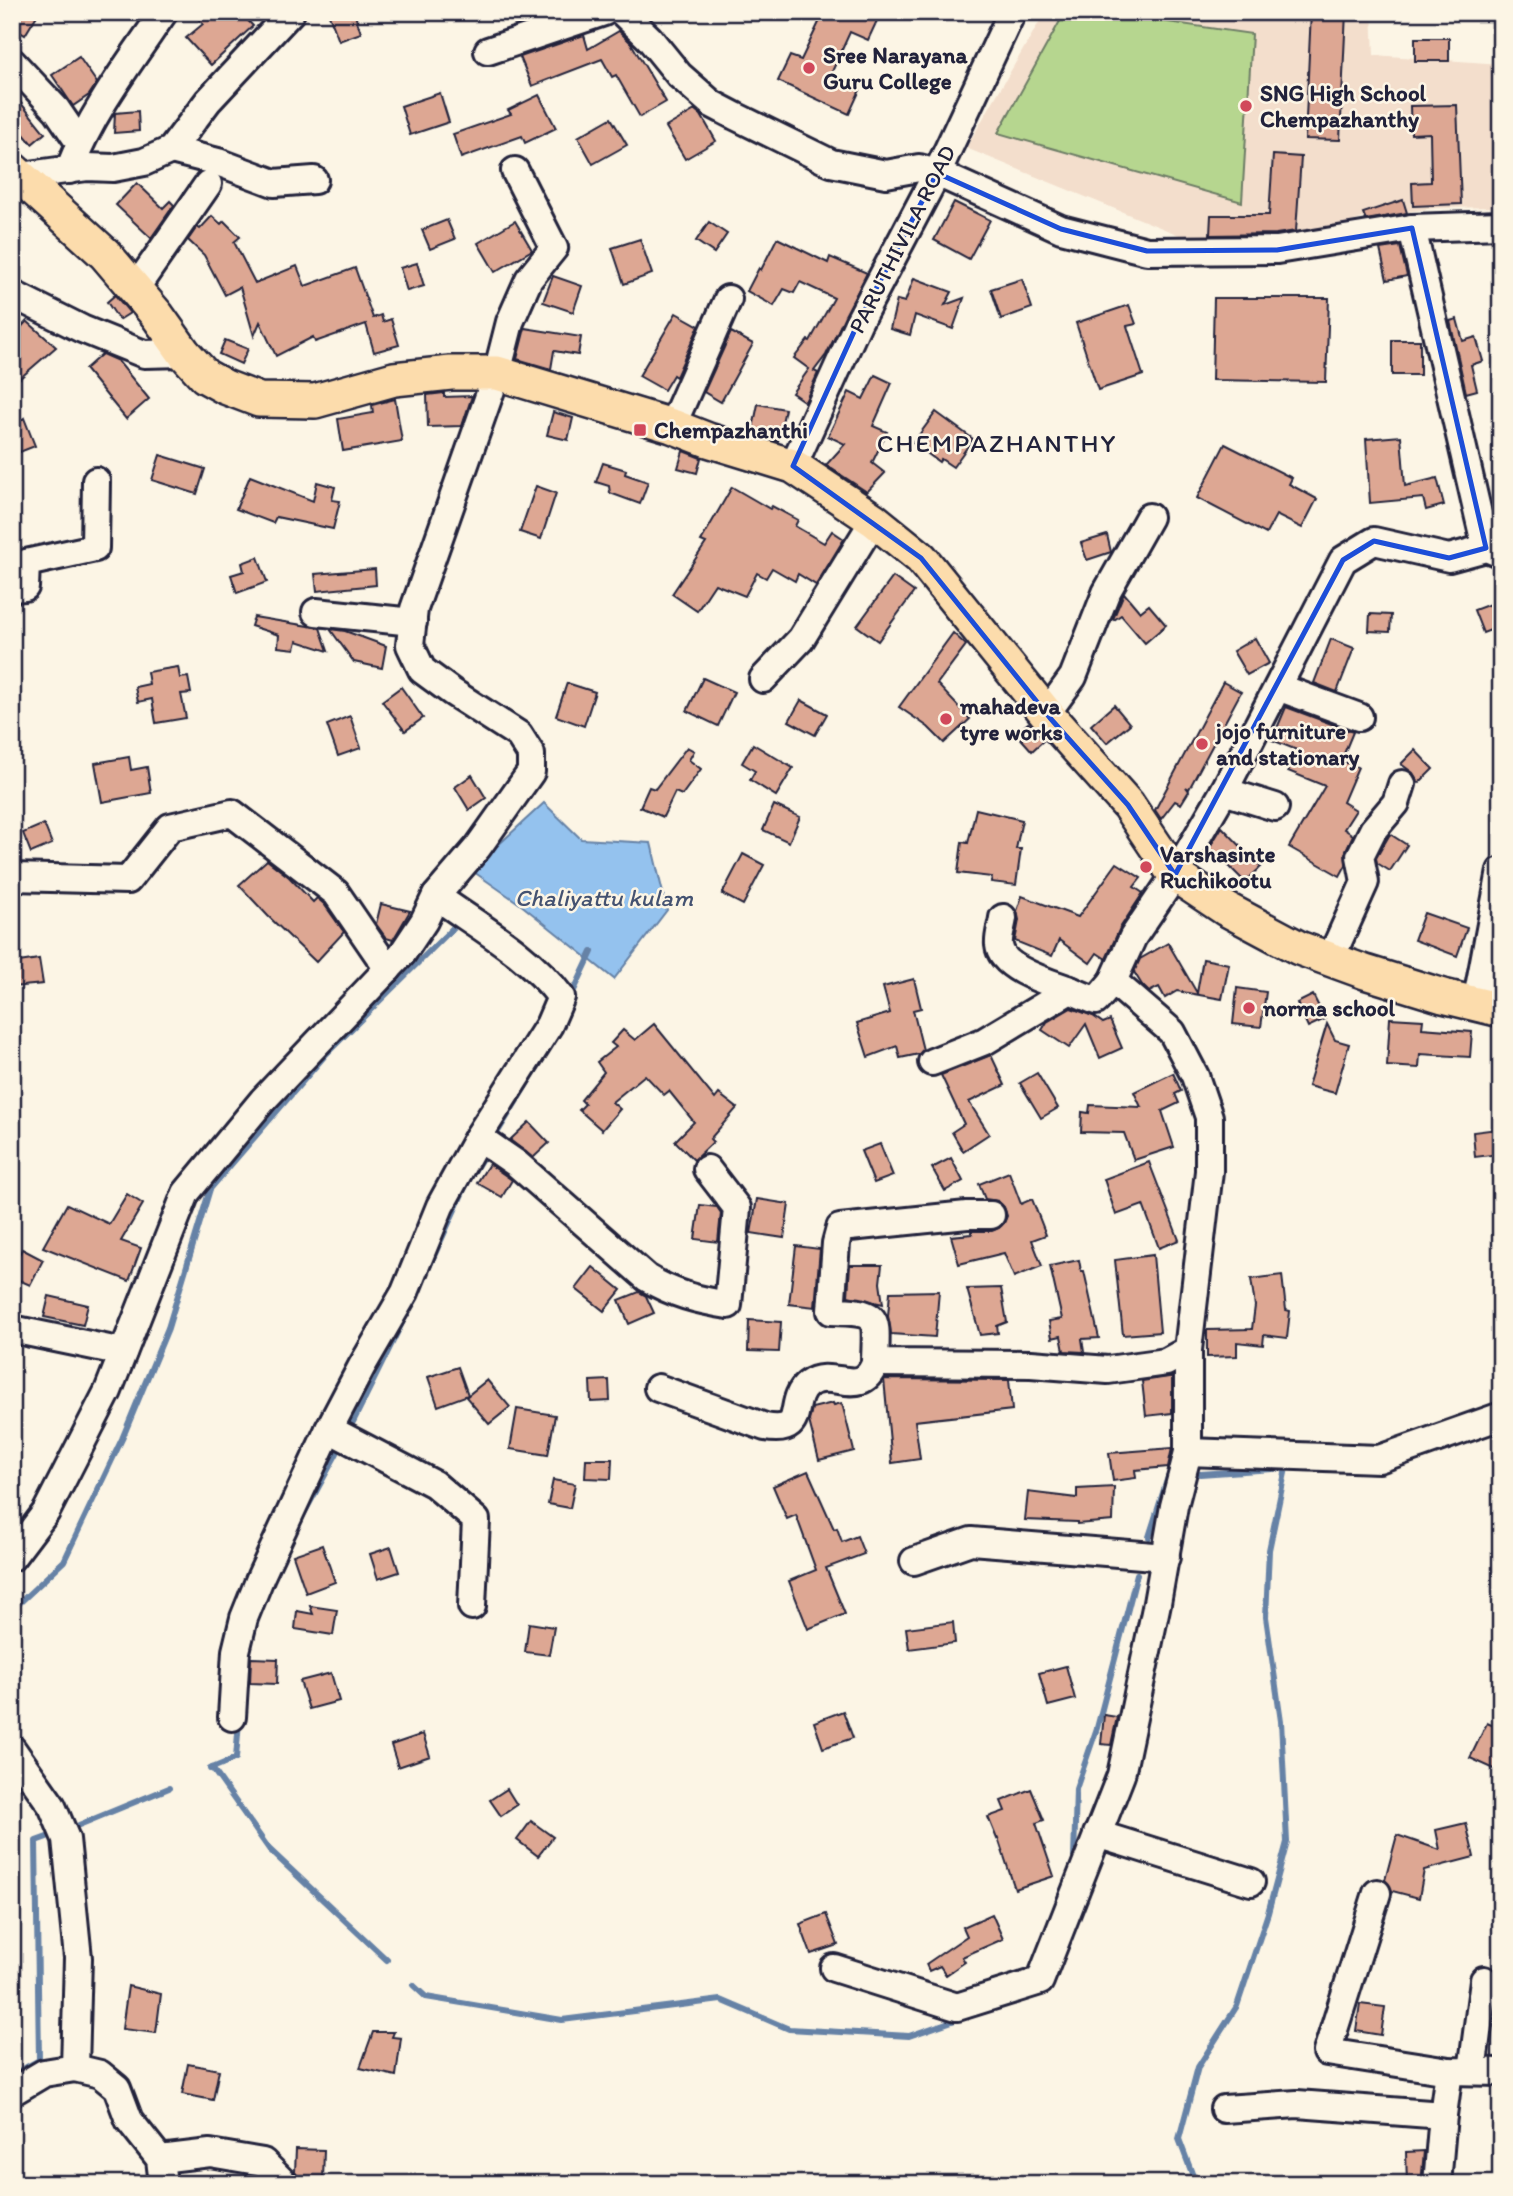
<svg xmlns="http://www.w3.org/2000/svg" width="1513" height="2196" viewBox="0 0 1513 2196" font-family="Itim,sans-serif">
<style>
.built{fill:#f3decc}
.green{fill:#b6d68f;stroke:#6c7c65;stroke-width:2}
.water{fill:#94c2ee;stroke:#6682a6;stroke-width:2}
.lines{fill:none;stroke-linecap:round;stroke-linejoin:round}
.stream{stroke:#6682a6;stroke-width:6}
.building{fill:#dda793;stroke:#22223b;stroke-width:2}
.minor-casing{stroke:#22223b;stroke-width:32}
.major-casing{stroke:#22223b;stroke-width:38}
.minor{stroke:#fcf5e5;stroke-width:26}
.major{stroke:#fcdcac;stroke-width:33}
.marked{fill:none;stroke:#1d4ed8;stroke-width:5;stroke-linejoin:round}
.poi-dot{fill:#d1495b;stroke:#fcf5e5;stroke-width:2.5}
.labels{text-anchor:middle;stroke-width:5;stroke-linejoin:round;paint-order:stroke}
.poi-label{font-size:23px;font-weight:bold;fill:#22223b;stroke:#fcf5e5;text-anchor:start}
.street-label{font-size:23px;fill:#22223b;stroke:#fcf5e5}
.water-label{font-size:24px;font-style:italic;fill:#445271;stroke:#fcf5e5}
.quarter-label{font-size:26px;letter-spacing:2px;fill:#22223b;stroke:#fcf5e5}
</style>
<rect width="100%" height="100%" fill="#fcf5e5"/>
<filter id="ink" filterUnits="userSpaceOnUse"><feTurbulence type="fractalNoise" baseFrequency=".0143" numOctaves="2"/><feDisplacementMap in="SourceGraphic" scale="14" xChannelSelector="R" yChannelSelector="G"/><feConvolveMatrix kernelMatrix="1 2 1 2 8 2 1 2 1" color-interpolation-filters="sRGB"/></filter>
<g filter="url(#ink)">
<polygon class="built" points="1045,12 1372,12 1374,55 1501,64 1501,207 1435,208 1363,218 1300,241 1206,246 966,148"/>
<polygon class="green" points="1065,12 1098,12 1252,34 1242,202 998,133"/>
<polygon class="water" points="544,803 581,839 651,843 667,910 614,979 520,904 471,870"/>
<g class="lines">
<g class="stream">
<polyline points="570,999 592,952"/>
<polyline points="499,1130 538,1066"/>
<polyline points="429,1267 467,1183 481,1160"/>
<polyline points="353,1422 408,1311"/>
<polyline points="301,1519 337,1453"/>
<polyline points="1149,1537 1168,1477"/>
<polyline points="12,1610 64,1561 122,1439 168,1328 210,1189 327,1053 460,921"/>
<polyline points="212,1768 269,1849 387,1960"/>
<polyline points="210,1769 236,1758 239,1721"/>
<polyline points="79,1825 169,1788"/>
<polyline points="1074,1859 1076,1789 1097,1728 1137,1574"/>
<polyline points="413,1985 426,1997 562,2020 721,2000 789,2029 909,2036 961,2018"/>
<polyline points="12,2075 39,2060 36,1841 47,1837"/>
<polyline points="1196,2184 1179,2139 1198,2067 1237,2006 1268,1913 1287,1842 1281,1721 1266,1617 1269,1550 1286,1468 1200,1474"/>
</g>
</g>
<g class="building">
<polygon points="12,12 39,12 25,35 12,27"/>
<polygon points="192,12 240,12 253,26 211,65 186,38 203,24"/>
<polygon points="328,12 354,12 361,33 339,41"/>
<polygon points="824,12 881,12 868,40 850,32 830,76 860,90 849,114 778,81 790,56 801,60"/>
<polygon points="1311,12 1346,12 1340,140 1305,139"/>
<polygon points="619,31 631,43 666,102 640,117 616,75 612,77 602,59 532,86 520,57 584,35 588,49"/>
<rect x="1415" y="38" width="34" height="23"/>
<polygon points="79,57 97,83 89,95 73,106 52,75"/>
<polygon points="12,92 45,133 32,144 12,120"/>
<polygon points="440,93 449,122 410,135 401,106"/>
<polygon points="539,95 556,128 525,143 522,136 461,158 453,134 511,114 508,110"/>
<polygon points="1457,105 1461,204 1413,206 1412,183 1431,182 1430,133 1411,134 1410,106"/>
<polygon points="695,110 701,115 716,141 685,159 666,127"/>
<polygon points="138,111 139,131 114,133 115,113"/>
<polygon points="611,118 627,145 593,164 578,137"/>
<polygon points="1273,155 1301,157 1296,231 1276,234 1210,235 1211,215 1269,215"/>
<polygon points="137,183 163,208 170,201 174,205 151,238 116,205"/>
<polygon points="1403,200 1407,213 1366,220 1363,213"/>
<polygon points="954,202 990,220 969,259 934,240"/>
<polygon points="212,216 221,224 224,221 240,237 234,242 255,283 297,266 305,286 355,268 373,318 381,315 383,322 391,319 399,345 374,352 366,324 315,342 313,337 276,356 260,322 254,336 240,287 225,295 204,255 188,240 197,227 200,229"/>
<polygon points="447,220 455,239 430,249 422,230"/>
<polygon points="515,221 532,250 495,272 478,243"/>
<polygon points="709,222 727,234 714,253 696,241"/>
<polygon points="777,238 828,263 830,257 867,273 826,355 814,371 818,373 805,402 792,393 809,369 794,358 808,340 810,341 834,298 800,282 794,293 784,289 774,306 747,291 759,268 761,270"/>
<polygon points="640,239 652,274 624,284 612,248"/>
<polygon points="1400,246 1407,276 1387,280 1380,249"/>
<polygon points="417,263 424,286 407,291 400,268"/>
<polygon points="553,276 582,286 573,312 543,302"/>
<polygon points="914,278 952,292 945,305 964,298 953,329 915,315 910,335 890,329 897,300 905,302"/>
<polygon points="1022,279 1032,308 1001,319 991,289"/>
<polygon points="115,295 130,313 119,320 107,302"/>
<polygon points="1214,298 1329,298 1326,382 1212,380"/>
<polygon points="1129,305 1136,324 1127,326 1143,375 1098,390 1076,323"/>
<polygon points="676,313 699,326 676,377 673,375 664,390 639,376"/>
<polygon points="1457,319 1463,341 1476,337 1483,361 1471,365 1477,390 1466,393 1450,321"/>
<polygon points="27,321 56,347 12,385 12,337"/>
<polygon points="525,328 581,337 578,355 554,351 551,369 517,359"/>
<polygon points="731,332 753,344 721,402 704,392"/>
<polygon points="225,340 248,349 241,364 219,354"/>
<rect x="1392" y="340" width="28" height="35"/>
<polygon points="102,354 118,361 149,399 126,419 85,369"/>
<polygon points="875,375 892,383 873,426 887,432 872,463 885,473 867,492 826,465 845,444 828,436 849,392 863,399"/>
<polygon points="444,393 444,397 472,396 462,426 428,427 427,395"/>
<polygon points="395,399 402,441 343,451 338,419 373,413 372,405"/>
<polygon points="758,404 785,409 778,441 752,433"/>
<polygon points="553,412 573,418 568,440 547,435"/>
<polygon points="936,412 973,439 953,467 941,459 939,462 913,443"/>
<polygon points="24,418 35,446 12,455 12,428"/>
<polygon points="1401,436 1405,486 1437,478 1444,505 1426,510 1423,498 1370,503 1366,439"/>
<polygon points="1225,444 1292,478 1289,484 1317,499 1302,528 1276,515 1266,534 1197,498"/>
<polygon points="683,451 701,458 697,473 678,468"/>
<polygon points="160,455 205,469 197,494 152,480"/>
<polygon points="603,463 626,470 625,474 648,482 640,504 610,493 609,486 596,482"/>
<polygon points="250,476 313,501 317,482 335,487 332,500 340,501 333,529 276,517 273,523 236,509"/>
<polygon points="536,486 556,493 541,539 520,532"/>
<polygon points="732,487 770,509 772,506 798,520 795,526 824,543 832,531 844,539 816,585 798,574 795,581 772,568 766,578 757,573 745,596 715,584 697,611 672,594 706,543 701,541"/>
<polygon points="1107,535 1111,552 1087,560 1081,543"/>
<polygon points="258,557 267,582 237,593 231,575 244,571 242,563"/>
<polygon points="375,569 376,585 317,591 315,574"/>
<polygon points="893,577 914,592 878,641 857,626"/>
<polygon points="1124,593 1140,612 1149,605 1166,625 1145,643 1121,615 1114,620 1113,619"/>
<polygon points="1501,600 1501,626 1483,633 1474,610"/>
<polygon points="1370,614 1391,615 1390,632 1369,631"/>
<polygon points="254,617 320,628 328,651 297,641 295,649 278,647 279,635 251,626"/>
<polygon points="330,629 345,631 386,646 382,668 354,662"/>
<polygon points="953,633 966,645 937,684 970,719 944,743 928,727 899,707"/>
<polygon points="1255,638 1269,663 1247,675 1233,651"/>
<polygon points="1331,639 1354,648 1337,692 1314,683"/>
<polygon points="178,667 180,678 188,677 191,693 181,694 186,718 156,723 152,699 138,702 135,687 149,684 147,672"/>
<polygon points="703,678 734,692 718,726 687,711"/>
<polygon points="1223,682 1241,692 1189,789 1186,787 1189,791 1181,804 1175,801 1161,819 1155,810"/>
<polygon points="567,683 595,692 584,726 556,716"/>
<polygon points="401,687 423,718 405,731 382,701"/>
<polygon points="801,700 827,714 815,735 789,721"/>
<polygon points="1114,705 1130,724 1107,743 1091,725"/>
<polygon points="1286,707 1353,732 1341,761 1358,767 1343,802 1356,810 1344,829 1353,835 1346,850 1346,865 1340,876 1289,847 1325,786 1288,771 1297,750 1272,740"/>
<polygon points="350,716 361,748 338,756 327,725"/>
<polygon points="1028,723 1044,740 1032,751 1016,733"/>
<polygon points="753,744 793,768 776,796 750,780 755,771 742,763"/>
<polygon points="687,747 694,751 689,760 701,769 682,795 675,792 663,817 640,807 649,787 655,789"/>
<polygon points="1415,750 1433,769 1419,783 1413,773 1401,764"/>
<polygon points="129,757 131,770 147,767 151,793 102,802 95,763"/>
<polygon points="472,775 486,798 469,810 455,787"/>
<polygon points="774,805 800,817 789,842 763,830"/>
<polygon points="976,809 1022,820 1016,849 1021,849 1016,885 991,882 992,877 958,873 962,842 968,843"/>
<polygon points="44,824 52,844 31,853 23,833"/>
<polygon points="1222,827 1261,867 1245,882 1227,864 1208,850"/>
<polygon points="1390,834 1407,845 1390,871 1377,863 1376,858"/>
<polygon points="743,854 764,865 743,905 722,894"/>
<polygon points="267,860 289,877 313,902 317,898 324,904 344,932 316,962 268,916 239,885"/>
<polygon points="1117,863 1141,878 1134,887 1143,893 1120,928 1106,959 1097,953 1090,963 1059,940 1052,956 1015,941 1019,920 1017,911 1022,896 1078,917"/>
<polygon points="381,904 410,911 393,940 386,938 376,924"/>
<polygon points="1424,913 1467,928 1457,956 1414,940"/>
<polygon points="1168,943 1197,993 1203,959 1229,964 1222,999 1177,991 1165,998 1159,987 1149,992 1142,985 1134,972 1140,959"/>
<polygon points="39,959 43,984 12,987 12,963"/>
<polygon points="914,979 921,1008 913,1010 923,1050 919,1054 900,1058 897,1046 868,1057 857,1023 890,1013 883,987"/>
<polygon points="1237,988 1266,992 1261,1027 1233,1024"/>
<polygon points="1313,995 1325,1019 1308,1027 1297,1003"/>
<polygon points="1071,1008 1093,1016 1103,1023 1110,1020 1122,1048 1100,1058 1086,1024 1069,1048 1042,1030 1047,1022"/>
<polygon points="1390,1018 1423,1020 1422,1028 1472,1032 1470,1057 1420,1054 1419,1068 1387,1066"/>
<polygon points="654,1024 715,1099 719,1094 737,1108 710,1139 713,1142 694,1160 675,1141 694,1122 669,1091 664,1095 645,1075 612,1102 620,1109 602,1130 579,1110 585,1104 581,1100 604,1072 597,1062 616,1047 611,1043 623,1030 635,1040"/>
<polygon points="1327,1024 1335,1040 1349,1044 1335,1093 1308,1086"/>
<polygon points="991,1055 1005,1085 969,1102 989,1134 963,1151 952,1132 964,1124 941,1075"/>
<polygon points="1037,1073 1058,1108 1041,1118 1020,1083"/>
<polygon points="1173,1073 1181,1091 1175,1094 1179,1103 1162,1111 1174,1147 1134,1160 1124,1133 1081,1132 1082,1112 1089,1113 1090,1105 1141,1107 1134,1092"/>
<polygon points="529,1122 549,1143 533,1158 510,1140"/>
<polygon points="1497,1129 1500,1154 1475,1157 1473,1132"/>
<polygon points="880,1144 893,1176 874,1183 861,1151"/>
<polygon points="951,1158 963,1181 945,1191 932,1168"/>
<polygon points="1149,1162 1179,1240 1159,1248 1143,1205 1116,1215 1104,1179"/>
<polygon points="489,1164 512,1180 502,1197 477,1183"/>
<polygon points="1009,1172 1021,1204 1032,1199 1046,1235 1032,1240 1042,1266 1014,1277 1004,1253 959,1264 951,1236 972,1234 971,1231 992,1231 999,1228 1004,1223 1007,1216 1004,1207 998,1201 985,1199 979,1184"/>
<polygon points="127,1194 143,1204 121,1241 141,1248 129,1281 43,1247 67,1204 109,1224"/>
<polygon points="757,1199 789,1204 784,1238 751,1233"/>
<polygon points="700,1205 717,1207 721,1213 718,1242 695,1239"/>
<polygon points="796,1246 820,1249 815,1307 789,1304"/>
<polygon points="22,1249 43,1260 30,1285 12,1277 12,1267"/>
<polygon points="1153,1255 1160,1332 1123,1335 1115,1260"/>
<polygon points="1079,1260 1081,1271 1084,1271 1099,1338 1082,1339 1084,1352 1064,1351 1061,1336 1052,1338 1049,1321 1062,1319 1050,1266"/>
<polygon points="850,1265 882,1265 880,1283 883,1304 848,1296"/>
<polygon points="593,1267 621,1290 604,1311 576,1289"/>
<polygon points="1282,1275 1286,1310 1290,1311 1287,1338 1264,1335 1263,1345 1237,1342 1237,1356 1207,1357 1207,1330 1252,1329 1255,1306 1251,1279"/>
<polygon points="1001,1288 1007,1322 997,1326 998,1333 980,1335 967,1289"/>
<polygon points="939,1291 935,1337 891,1334 888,1316 890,1292"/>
<polygon points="639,1292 646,1296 654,1313 629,1324 619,1300"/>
<polygon points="49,1296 88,1305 83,1325 44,1317"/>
<polygon points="749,1320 781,1322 779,1352 748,1351"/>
<polygon points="458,1367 468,1395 438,1406 428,1377"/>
<polygon points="1169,1377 1172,1377 1172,1413 1146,1416 1142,1381"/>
<polygon points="884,1379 1009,1380 1012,1410 915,1421 920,1459 892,1463"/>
<polygon points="487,1380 510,1407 489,1424 466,1397"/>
<polygon points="609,1380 610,1401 591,1402 590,1381"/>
<polygon points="833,1403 834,1405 842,1403 854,1451 819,1460 809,1421 812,1408"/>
<polygon points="517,1409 555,1415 548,1455 510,1449"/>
<polygon points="1172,1448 1168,1467 1135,1470 1136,1478 1113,1481 1109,1453"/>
<polygon points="586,1459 612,1459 611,1479 585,1478"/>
<polygon points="808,1471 834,1529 837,1528 842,1542 857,1536 864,1554 826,1568 845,1614 808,1629 789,1581 816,1570 796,1515 787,1519 773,1486"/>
<polygon points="553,1480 575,1484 570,1508 548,1504"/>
<polygon points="1114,1487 1113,1521 1077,1524 1077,1522 1025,1520 1028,1492 1077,1498 1077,1489"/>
<polygon points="322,1545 335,1582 306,1593 293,1555"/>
<polygon points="391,1547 399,1572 378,1579 370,1554"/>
<polygon points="310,1606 337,1610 333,1635 295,1629 297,1611 313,1614"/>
<polygon points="953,1622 955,1643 909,1649 906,1628"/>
<polygon points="529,1623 554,1627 549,1655 525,1652"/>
<polygon points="251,1658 278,1659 277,1684 250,1683"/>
<polygon points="1066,1666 1075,1699 1048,1706 1039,1673"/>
<polygon points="331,1673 339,1701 309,1709 300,1681"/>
<polygon points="843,1711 853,1738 823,1748 814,1722"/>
<polygon points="1104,1715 1117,1717 1111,1745 1101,1744"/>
<polygon points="1487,1723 1501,1729 1501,1772 1470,1758"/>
<polygon points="423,1734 430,1756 398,1767 391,1745"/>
<polygon points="507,1789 517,1805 501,1816 490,1800"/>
<polygon points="1031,1789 1044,1820 1036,1823 1054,1876 1015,1889 998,1838 997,1839 988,1817 1005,1811 1001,1801"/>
<polygon points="531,1821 553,1837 538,1856 517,1840"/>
<polygon points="1466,1823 1474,1857 1424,1870 1419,1898 1392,1891 1385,1880 1397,1835 1440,1850 1436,1830"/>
<polygon points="826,1914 838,1945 811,1954 800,1924"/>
<polygon points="992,1914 1003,1939 962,1957 965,1962 946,1975 940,1966 929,1971 926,1964 967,1936 963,1927"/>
<polygon points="128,1986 161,1994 156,2033 122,2029"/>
<polygon points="1360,2004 1385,2007 1381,2035 1356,2031"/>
<polygon points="373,2032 394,2032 392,2037 401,2038 396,2076 360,2068"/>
<polygon points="188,2064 219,2070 213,2100 182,2094"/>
<polygon points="296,2149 324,2150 323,2180 300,2180 295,2172"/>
<polygon points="1424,2151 1421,2184 1407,2184 1406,2152"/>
</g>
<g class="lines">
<g class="minor-casing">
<g id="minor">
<polyline points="622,12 649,38 679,75 712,104 735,116 831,163 886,174 919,168 937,173 1061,229 1147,251 1277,250 1412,228 1501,225"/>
<polyline points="488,51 604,12"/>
<polyline points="12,62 57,110 79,142"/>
<polyline points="171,150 218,162 274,183 314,180"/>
<path d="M69 170C91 113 129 63 164 12"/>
<polyline points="22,176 87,167 113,168 144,162 171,150 208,101 291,12"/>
<polyline points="1412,228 1486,548"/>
<polyline points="135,289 208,184"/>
<polyline points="12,294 82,329 144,354 184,353"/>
<polyline points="672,426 728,299"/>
<polyline points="793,466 858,323 937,173 1012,12"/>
<polyline points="12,588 25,587 26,563 95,548 96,481"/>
<polyline points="316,612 413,622"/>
<polyline points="763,679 801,639 874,520"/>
<polyline points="1278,687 1359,717"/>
<polyline points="1046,714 1073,677 1106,593 1149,517"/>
<polyline points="1224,791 1275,807"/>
<polyline points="12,877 128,880 170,827 232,813 336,893 388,969"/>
<path d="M436 896C479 927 529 954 561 997L549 1025 478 1137"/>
<path d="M1003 918C1002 926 998 937 999 945 1001 969 1051 983 1070 990"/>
<polyline points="1330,960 1365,882 1360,856 1373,830 1396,803 1402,784"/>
<polyline points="1476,1004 1501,871"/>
<polyline points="932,1062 985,1041 1070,990 1096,1001 1113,981"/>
<path d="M991 1215H967L840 1228 836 1243 831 1311C882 1312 876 1316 875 1363L1031 1364 1108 1370 1166 1362 1188 1350 1209 1171V1117L1195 1076 1172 1032 1113 981 1133 937 1175 875 1224 791 1343 560 1374 541 1449 558 1486 548 1501 554"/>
<polyline points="12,1329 123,1352"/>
<path d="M658 1388 765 1427C809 1435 786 1401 808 1384 832 1367 862 1400 875 1363"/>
<polyline points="329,1429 434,1484 476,1520 472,1606"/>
<polyline points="1188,1452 1379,1459 1501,1416"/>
<polyline points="12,1557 46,1512 108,1391 186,1193 263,1100 402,954 424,921 436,896 478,847 531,772 531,754 519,735 452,692 422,670 410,645 414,609 497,373 510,322 529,279 554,248 515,171"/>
<polyline points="914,1561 971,1541 1166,1557"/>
<path d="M232 1717 236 1651 244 1618 261 1576 329 1429 362 1366 405 1292 440 1206 478 1137 517 1164 647 1278C673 1294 698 1300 728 1305L737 1208 707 1169"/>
<polyline points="12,1749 52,1806 66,1839 78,1958 75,2068 100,2074 117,2088 129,2120 160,2159 163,2184"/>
<polyline points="1097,1834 1251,1882"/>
<polyline points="1377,1893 1327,2052 1449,2071 1501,2072"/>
<polyline points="834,1968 957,2007 1040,1981 1121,1775 1157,1603 1174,1506 1188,1452 1188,1350"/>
<polyline points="1472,2071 1484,1980"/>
<polyline points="12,2092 44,2073 75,2068"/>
<polyline points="1224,2109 1297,2104 1443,2115 1449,2071"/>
<polyline points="160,2159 210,2153 263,2162 285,2184"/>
<polyline points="1437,2184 1443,2115"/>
</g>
</g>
<g class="major-casing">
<polyline id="major" points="12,169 105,254 157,315 184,353 205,376 225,387 259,400 315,401 394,379 451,373 497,373 672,426 708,440 793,466 874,520 921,558 1050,718 1128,805 1175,875 1226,909 1299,948 1365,972 1443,996 1501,1010"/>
</g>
<use href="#minor" class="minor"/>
<use href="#major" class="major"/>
</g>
</g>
<path class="marked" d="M937 173 1061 229 1147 251 1277 250 1412 228 1486 548 1449 558 1374 541 1343 560 1175 875 1128 805 1050 718 921 558 793 466 858 323Z"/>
<g class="poi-dot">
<circle cx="809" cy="68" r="7"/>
<circle cx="1246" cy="106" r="7"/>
<rect x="633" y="423" width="14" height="14" rx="3.5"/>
<circle cx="946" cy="719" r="7"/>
<circle cx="1202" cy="744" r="7"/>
<circle cx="1146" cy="867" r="7"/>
<circle cx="1249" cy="1008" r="7"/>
</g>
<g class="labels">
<g class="poi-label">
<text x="823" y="63">Sree Narayana<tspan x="823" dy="26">Guru College</tspan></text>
<text x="1260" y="101">SNG High School<tspan x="1260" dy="26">Chempazhanthy</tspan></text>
<text x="654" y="438">Chempazhanthi</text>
<text x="960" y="714">mahadeva<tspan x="960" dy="26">tyre works</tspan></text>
<text x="1216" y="739">jojo furniture<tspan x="1216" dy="26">and stationary</tspan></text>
<text x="1160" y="862">Varshasinte<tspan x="1160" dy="26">Ruchikootu</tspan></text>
<text x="1263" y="1016">norma school</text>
</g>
<g class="street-label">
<text transform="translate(902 239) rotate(-63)" y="8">PARUTHIVILA ROAD</text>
</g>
<g class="water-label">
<text x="604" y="906">Chaliyattu kulam</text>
</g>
<g class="quarter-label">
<text x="997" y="452">CHEMPAZHANTHY</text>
</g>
</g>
<rect width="1513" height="2196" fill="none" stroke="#fcf5e5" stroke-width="42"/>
<rect x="21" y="21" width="1471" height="2154" fill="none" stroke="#22223b" stroke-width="2.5" filter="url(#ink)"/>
</svg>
